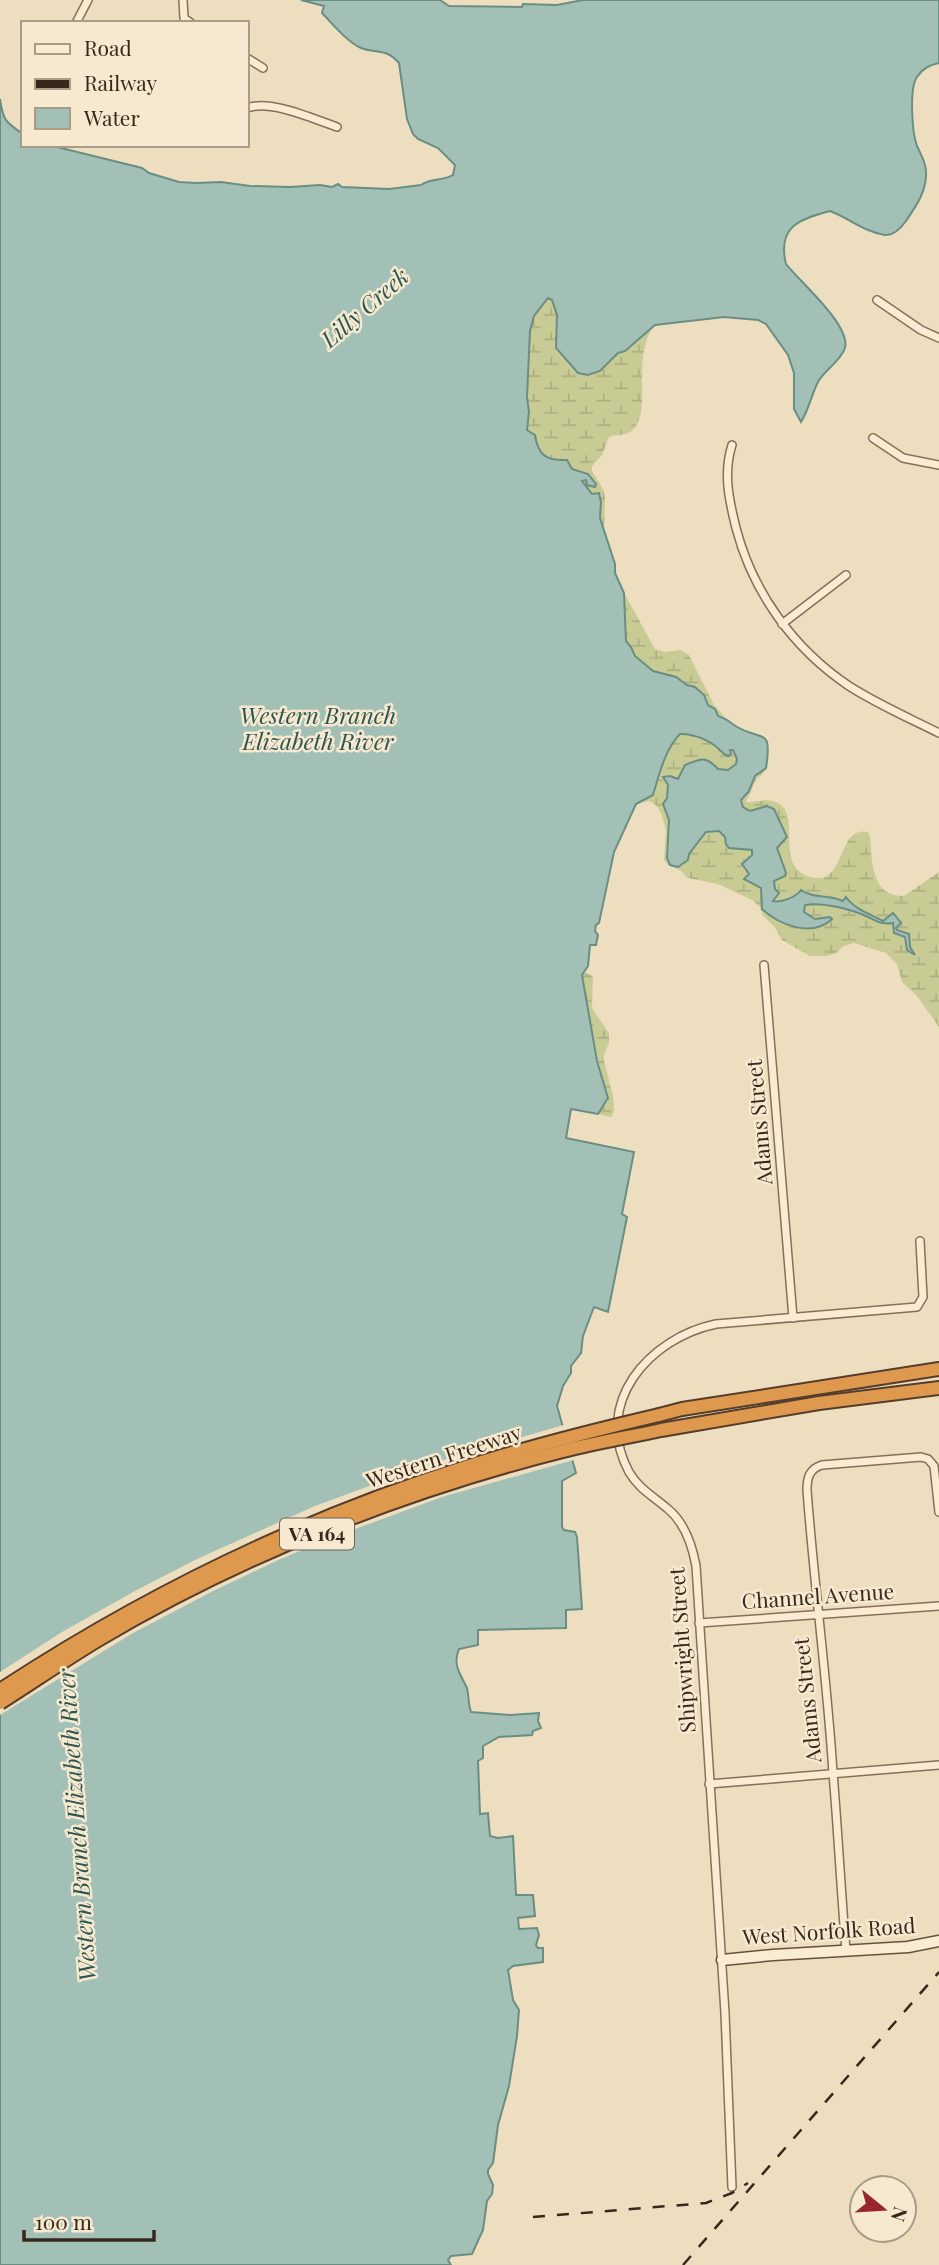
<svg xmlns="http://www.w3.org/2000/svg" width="939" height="2265" viewBox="0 0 939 2265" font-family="'Playfair Display',serif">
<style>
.wetland{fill:url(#wetland-marsh)}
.water{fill:#a3c0b6;stroke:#6a8e83;stroke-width:2}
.pier{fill:#eedec0}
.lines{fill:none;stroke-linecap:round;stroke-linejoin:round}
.street-casing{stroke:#876f58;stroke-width:10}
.secondary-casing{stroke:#69503b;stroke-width:13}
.highway-casing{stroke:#553d2c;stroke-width:16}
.street{stroke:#f9ecd3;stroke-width:7}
.secondary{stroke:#f9ecd3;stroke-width:10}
.highway{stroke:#df994e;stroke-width:12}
.rail{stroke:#36281c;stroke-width:2.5;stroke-dasharray:12 12;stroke-linecap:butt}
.highway-bridge-casing{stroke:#553d2c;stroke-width:16;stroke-linecap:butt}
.highway-bridge{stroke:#df994e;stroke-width:12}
.labels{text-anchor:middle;stroke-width:5;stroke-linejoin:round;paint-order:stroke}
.shield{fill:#f6e9cf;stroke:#706252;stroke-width:2}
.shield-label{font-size:19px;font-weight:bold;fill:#36281c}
.street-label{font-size:21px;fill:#36281c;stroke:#f6e9cf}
.water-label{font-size:23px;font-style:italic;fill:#2b5652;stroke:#f6e9cf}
</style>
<defs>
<pattern id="wetland-marsh" width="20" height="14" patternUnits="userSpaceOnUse" patternTransform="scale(1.75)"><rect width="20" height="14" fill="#c8cc94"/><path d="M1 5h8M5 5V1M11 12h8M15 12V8" fill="none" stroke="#acaf7f"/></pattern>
</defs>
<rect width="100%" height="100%" fill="#eedec0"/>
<g class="wetland">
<path d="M548 297 552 300 557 315 556 343 600 371 618 353 626 351 655 325C629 356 655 416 630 432 624 436 617 434 609 437L602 455 592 466V471L603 489 605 498 604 530C599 517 602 507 599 493H590L581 481 586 480 590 485 579 470 572 469 567 460 548 459 536 445V438L527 430 529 412 527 397 530 332 534 316Z"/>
<polygon points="624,593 655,649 665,652 680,650 689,655 714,705 725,717 718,716 697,688 687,685 676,678 653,671 635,657 631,647 626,641"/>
<path d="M684 733 712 743 723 754 728 756 730 750H733L737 759 736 764 728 770 718 769C706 756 701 759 685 765L678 779 662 778 668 785 667 798 663 804 669 820 667 858 682 864 706 832 714 830 725 837 729 848 752 850 746 867 761 888 762 909 779 921 811 929 826 916C817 921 813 917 804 912L805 905C823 902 850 909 867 916 877 921 882 925 893 923L898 936 906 937 907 950H910V937L897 930 893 913 883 921C871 914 854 910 846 898L843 901C833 896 805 893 795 895 785 897 782 903 773 901L776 891 774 881 785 876 786 873 777 849 786 834 781 828 778 814 767 806 750 811 743 807 741 800 749 791 755 776 766 768 768 750 767 769 756 780 746 802C755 802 765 799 773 801 806 810 771 867 811 877 847 887 836 825 868 832L870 837C872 861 871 897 904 896L939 872V1027L917 996 902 982 897 964 886 953 854 943 844 946 836 953 826 956H810L782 940 774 926 763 916 760 907 752 900 718 884 688 878 681 871 668 865 664 860 666 831 662 816 658 807 650 801 640 803C668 788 657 746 684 733Z"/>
<polygon points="585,969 585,973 590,974 593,978 592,1008 609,1033 609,1043 603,1057 613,1096 614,1111 611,1117 598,1114 608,1101 594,1046 582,975"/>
</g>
<path class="water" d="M301 0H440L449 6 522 7 523 4 557 5 583 0H939V63C930 65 923 68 917 77 909 88 912 133 917 146 921 155 926 162 926 172 927 191 916 206 906 221 901 228 894 236 885 235 862 231 849 218 830 211 799 219 777 227 786 264 800 282 851 325 845 348 841 361 824 370 818 382 811 396 809 409 801 422L794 409V373L788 355 766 324 758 320 724 317 655 325 625 351 618 353 600 371 588 375 578 373 556 348 557 315 552 300 548 298 534 316 530 331 527 397 529 412 527 430 535 435C538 455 546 461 567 460L572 469 588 474 596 484 595 487 587 485 586 480 582 481 592 494 599 493 601 502 600 518 615 564V573L624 593 626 641 631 647 635 656 653 671 676 677 687 685 695 687 704 695 708 705 715 709 718 716C726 718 729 722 737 727 764 742 772 727 766 768L755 776 749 791 741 800 743 807 750 811 767 806 774 809 787 837 777 848 786 873 785 876 774 881 775 889 779 893 773 901C781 903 796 897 801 890 814 899 828 894 843 901L846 897C854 909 870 914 883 921L893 913 901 923 896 928 897 930 909 934 910 947 915 955 907 950 905 937 894 933 893 923C881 925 877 921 866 916 850 909 823 902 805 905L804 912 815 919 830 917 832 919C812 938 779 925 762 909L761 888 744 879 749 874 742 864 752 855V850L729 848 726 844 725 837 719 831 706 832 689 854 688 860 678 867 670 865 667 858 669 820 663 804 667 798 668 785 663 777 670 776 678 779 685 765C702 758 706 756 718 769L728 770 736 764 737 759 733 750H730L731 754 728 756C721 753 720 749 714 745 706 739 690 733 680 734 665 749 659 775 653 795L636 804 614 852 599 923 596 925 595 931 598 935 596 945H590L588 966 582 975 597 1061 608 1098 598 1114 571 1109 566 1138 634 1152 622 1214 627 1217 608 1312 594 1307 583 1336 581 1353 571 1366V1373L563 1386 557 1406 576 1473 562 1481V1527L564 1530 575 1532 577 1537 582 1609 566 1610V1628L478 1630V1645L459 1649C452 1665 461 1675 467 1688 469 1696 468 1704 471 1712L510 1715 539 1713 538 1721 541 1728 533 1731 532 1735 499 1737 483 1746V1758L478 1761 480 1814 488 1813 490 1836 498 1838 513 1836 516 1895H533L535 1916 518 1918 519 1929 537 1928 539 1935 536 1945 538 1948H543V1962L513 1966 508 1970 513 2000 519 2010 517 2036 509 2086 498 2125 493 2163 488 2170V2174L493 2185 492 2194 487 2201 483 2230 472 2254 451 2256 448 2260 451 2265H0V99C3 120 5 122 23 134V145H49L142 168 149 173 179 182 196 183 221 182 250 186 290 187 320 185 332 187 338 184 342 187 389 189 421 185C430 178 443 181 453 175L455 165 438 148 418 139 413 134 407 119 399 63C384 46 376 55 359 47 345 40 333 24 322 13L324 6Z"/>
<polygon class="pier" points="567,1424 577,1459 442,1497 328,1539 276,1561 213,1591 133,1633 0,1715 0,1672 62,1632 135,1591 197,1559 315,1506 426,1465"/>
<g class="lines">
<g class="street-casing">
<g id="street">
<polyline points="183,0 184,18 191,23"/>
<polyline points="76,23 88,0"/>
<polyline points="247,58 263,68"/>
<path d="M247 108C270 99 313 119 337 127"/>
<polyline points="877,300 921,330 939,338"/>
<polyline points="873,438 903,458 939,465"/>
<path d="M732 445C723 473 729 500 736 528 753 593 794 649 849 686 877 704 909 718 939 733"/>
<polyline points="782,624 846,575"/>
<polyline points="764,965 793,1318"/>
<polyline points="699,1623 939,1606"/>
<polyline points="709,1784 939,1765"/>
<path d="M846 1950C841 1891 838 1832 833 1773 827 1678 814 1584 807 1490 807 1478 809 1469 822 1465L921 1457 928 1459 934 1466 939 1512"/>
<path d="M732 2187 725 2013 696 1566C692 1544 685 1523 668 1509 653 1496 639 1489 629 1472 592 1403 649 1338 716 1324L917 1307 923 1297 920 1241"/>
</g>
</g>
<g class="secondary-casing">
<polyline id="secondary" points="722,1960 773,1955 908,1947 939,1941"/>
</g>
<g class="highway-casing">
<g id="highway">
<polyline points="659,1415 682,1409 939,1369"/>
<polyline points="661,1430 819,1403 939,1388"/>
</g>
</g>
<use href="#street" class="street"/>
<use href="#secondary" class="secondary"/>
<use href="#highway" class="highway"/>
<g class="rail">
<polyline points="533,2217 706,2203 732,2193 748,2183"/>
<polyline points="683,2265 939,1972"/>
</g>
<g class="highway-bridge-casing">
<g id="highway-bridge">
<path d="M0 1690C145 1595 303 1518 469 1466 531 1446 595 1430 659 1415"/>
<path d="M0 1703C33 1682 65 1660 98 1640 240 1556 403 1491 563 1451 595 1443 629 1437 661 1430"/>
</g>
</g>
<use href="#highway-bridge" class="highway-bridge"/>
</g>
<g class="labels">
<rect class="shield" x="280" y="1518.5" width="74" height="31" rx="5"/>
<g class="shield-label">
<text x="317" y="1541">VA 164</text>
</g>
<g class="street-label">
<text transform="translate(760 1122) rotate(-95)" y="7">Adams Street</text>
<text transform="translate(444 1457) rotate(-18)" y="7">Western Freeway</text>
<text transform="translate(818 1597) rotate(-4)" y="7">Channel Avenue</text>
<text transform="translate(683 1650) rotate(-94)" y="7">Shipwright Street</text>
<text transform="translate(808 1700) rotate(-96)" y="7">Adams Street</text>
<text transform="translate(829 1932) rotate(-4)" y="7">West Norfolk Road</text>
</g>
<g class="water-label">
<text transform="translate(365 308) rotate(-41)" y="8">Lilly Creek</text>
<text x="318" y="724">Western Branch<tspan x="318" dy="26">Elizabeth River</tspan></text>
<text transform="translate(77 1825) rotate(-94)" y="8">Western Branch Elizabeth River</text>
</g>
</g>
<rect x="21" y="21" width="228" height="126" fill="#f6e9cf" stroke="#a99c87" stroke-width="2"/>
<rect x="35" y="44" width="35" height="10" fill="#f9ecd3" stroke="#a99c87" stroke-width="2"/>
<text x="84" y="56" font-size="21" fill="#36281c">Road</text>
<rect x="35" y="79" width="35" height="10" fill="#36281c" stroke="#a99c87" stroke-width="2"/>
<text x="84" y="91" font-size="21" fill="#36281c">Railway</text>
<rect x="35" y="108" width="35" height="21" fill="#a3c0b6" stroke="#a99c87" stroke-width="2"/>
<text x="84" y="126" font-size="21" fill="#36281c">Water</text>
<g transform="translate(883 2209) rotate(108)"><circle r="33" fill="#f6e9cf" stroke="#a99c87" stroke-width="2"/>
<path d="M0-5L12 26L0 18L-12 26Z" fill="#97272d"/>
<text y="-10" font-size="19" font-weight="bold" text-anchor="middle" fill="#36281c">N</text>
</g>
<path d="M24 2230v10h130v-10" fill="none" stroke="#36281c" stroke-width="3.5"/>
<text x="35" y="2230" font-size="21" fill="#36281c" stroke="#f6e9cf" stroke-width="5" paint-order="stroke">100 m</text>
</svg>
